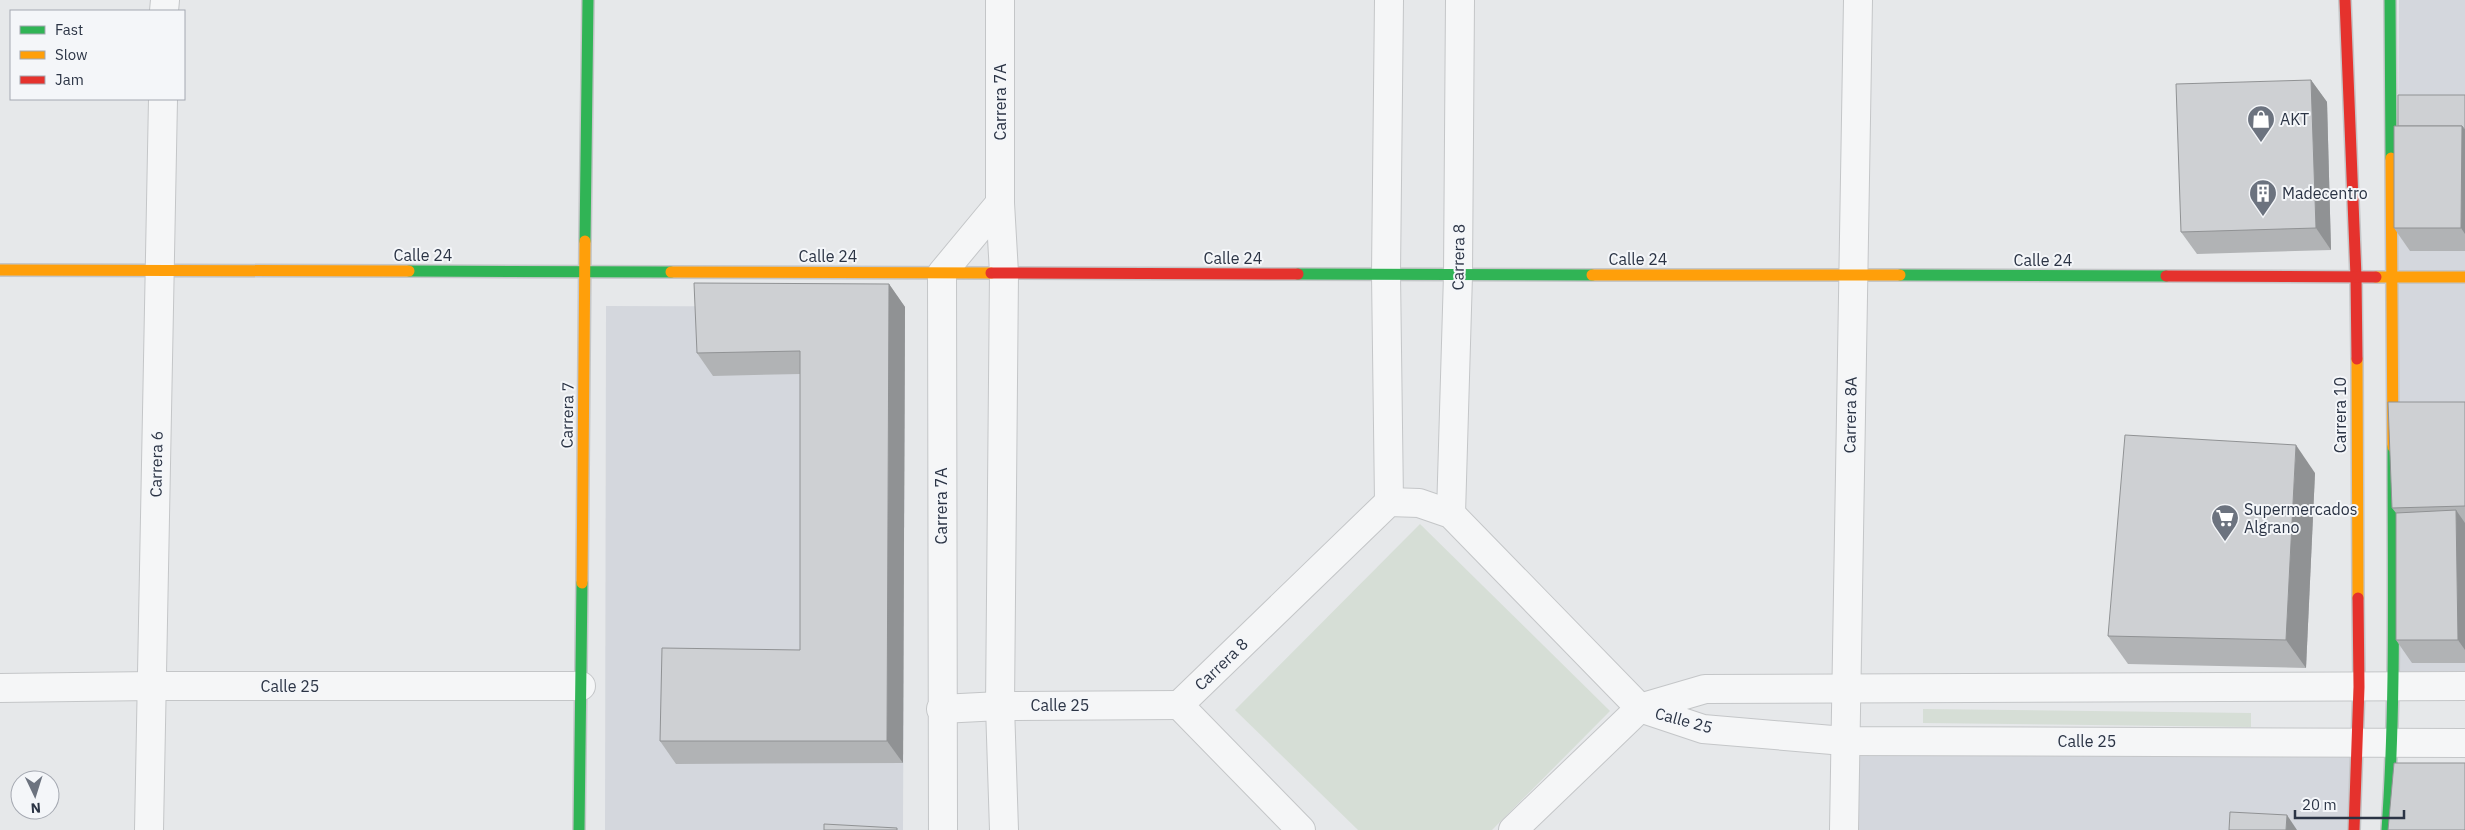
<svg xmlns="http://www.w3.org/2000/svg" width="2465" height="830" viewBox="0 0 2465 830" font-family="'IBM Plex Sans',sans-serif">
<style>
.built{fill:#d4d7dd}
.green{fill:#d6ded6}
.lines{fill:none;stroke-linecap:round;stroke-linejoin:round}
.street-casing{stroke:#c4c6c8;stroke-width:30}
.fast-casing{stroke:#c4c6c8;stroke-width:14}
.slow-casing{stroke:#c4c6c8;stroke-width:14}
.jam-casing{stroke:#c4c6c8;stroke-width:14}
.street{stroke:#f5f6f7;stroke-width:28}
.fast{stroke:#30b455;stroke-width:11}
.slow{stroke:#ff9f0a;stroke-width:11}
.jam{stroke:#e5322d;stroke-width:11}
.wall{fill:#b1b3b5}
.shaded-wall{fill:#909294}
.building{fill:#ced0d3;stroke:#909294}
.labels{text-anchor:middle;stroke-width:4;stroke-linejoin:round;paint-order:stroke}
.street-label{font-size:16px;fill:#2b3445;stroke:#f4f6f9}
.poi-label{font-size:16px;fill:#2b3445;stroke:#f4f6f9;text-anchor:start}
</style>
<rect width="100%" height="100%" fill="#e6e8ea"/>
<g class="built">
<polygon points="2399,0 2465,0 2465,686 2394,686"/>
<polygon points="606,306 905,307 903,830 605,830"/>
<polygon points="1844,741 2358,742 2352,830 1844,830"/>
</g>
<g class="green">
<polygon points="1420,524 1610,711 1492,830 1358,830 1235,710"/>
<polygon points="1923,709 2251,713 2251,727 1923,723"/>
</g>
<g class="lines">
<g class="street-casing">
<g id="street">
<polyline points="1000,0 1000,203 1004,273 1000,706 1004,830"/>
<polyline points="1389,0 1386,274 1389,502"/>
<polyline points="164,11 165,0"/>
<polyline points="1451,514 1458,275 1460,0"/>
<polyline points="0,688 152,686 581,686"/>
<polyline points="1179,705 1389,502 1419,503 1451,514 1640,708 1703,729 1844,741 2465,743"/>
<polyline points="1179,705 1301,830"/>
<polyline points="941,709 1000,706 1179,705"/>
<polyline points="149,830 163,99"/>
<polyline points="943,830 942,273 1000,203"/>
<polyline points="1513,830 1640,708 1705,689 2465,686"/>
<polyline points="1844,830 1858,0"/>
</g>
</g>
<g class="fast-casing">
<g id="fast">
<polyline points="2390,0 2391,158"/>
<polyline points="585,241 588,0"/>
<polyline points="409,271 671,272"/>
<polyline points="1298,274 1592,275"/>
<polyline points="1900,275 2166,276"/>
<polyline points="579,830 582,583"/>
<path d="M2387 830C2396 702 2393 575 2393 447"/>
</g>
</g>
<g class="slow-casing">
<g id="slow">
<polyline points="2391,158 2393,447"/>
<polyline points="0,270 409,271"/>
<polyline points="671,272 991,273"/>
<polyline points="1592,275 1900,275"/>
<polyline points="2376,277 2465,277"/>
<polyline points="2357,359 2358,598"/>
<polyline points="582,583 585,241"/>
</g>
</g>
<g class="jam-casing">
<g id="jam">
<polyline points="2345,0 2356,277 2357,359"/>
<polyline points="991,273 1298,274"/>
<polyline points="2166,276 2376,277"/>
<polyline points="2354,830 2359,687 2358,598"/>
</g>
</g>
<use href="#street" class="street"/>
<use href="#fast" class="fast"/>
<use href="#slow" class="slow"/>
<use href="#jam" class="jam"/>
</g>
<g class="wall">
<polygon points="2311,80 2327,102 2331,250 2197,254 2181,232"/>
<polygon points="2465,95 2465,251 2410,251 2394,228 2398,126"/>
<polygon points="889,284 905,307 903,763 676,764 660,741 800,650 800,374 713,376 697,353"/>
<polygon points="2465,402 2465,663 2412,663 2396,640 2396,513 2392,508"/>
<polygon points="2315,473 2306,668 2128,664 2108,636"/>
</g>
<g class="shaded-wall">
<polygon points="2311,80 2327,102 2331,250 2316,228"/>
<polygon points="2462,126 2465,130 2465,234 2461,228"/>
<polygon points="889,284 905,307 903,763 887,741"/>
<polygon points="2296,445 2315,473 2306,668 2286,640"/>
<polygon points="2456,510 2465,523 2465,650 2458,640"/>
<polygon points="2287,815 2297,830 2286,830"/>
</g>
<g class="building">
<polygon points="2311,80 2316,228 2181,232 2176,84"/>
<polygon points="2398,95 2465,95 2465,130 2462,126 2398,126"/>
<polygon points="2394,126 2462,126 2461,228 2394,228"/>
<polygon points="694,283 889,284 887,741 660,741 662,648 800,650 800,351 697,353"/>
<polygon points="2388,402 2465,402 2465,506 2392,508"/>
<polygon points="2125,435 2296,445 2286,640 2108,636"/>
<polygon points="2456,510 2458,640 2396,640 2396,513"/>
<polygon points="2394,763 2465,763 2465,830 2388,830"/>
<polygon points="2230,812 2287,815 2286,830 2229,830"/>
<polygon points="824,824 897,828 897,830 824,830"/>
</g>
<defs>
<g id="shop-pin" transform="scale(1.4375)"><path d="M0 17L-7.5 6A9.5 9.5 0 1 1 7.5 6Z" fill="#6c737f" stroke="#f4f6f9"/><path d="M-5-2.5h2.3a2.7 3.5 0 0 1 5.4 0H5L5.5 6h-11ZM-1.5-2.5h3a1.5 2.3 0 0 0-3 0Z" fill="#fff"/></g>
<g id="building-pin" transform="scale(1.4375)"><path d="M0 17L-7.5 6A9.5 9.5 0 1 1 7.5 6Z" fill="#6c737f" stroke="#f4f6f9"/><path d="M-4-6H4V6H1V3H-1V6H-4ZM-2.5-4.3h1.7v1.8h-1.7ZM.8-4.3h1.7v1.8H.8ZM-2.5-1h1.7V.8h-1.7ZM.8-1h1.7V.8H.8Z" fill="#fff"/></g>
<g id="supermarket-pin" transform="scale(1.4375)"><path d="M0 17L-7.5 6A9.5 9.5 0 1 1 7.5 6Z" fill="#6c737f" stroke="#f4f6f9"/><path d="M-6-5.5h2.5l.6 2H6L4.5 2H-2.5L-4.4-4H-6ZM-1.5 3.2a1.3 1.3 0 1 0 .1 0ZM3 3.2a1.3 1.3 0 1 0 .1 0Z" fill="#fff"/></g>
</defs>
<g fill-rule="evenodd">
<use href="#shop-pin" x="2261" y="119"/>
<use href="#building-pin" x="2263" y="193"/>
<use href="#supermarket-pin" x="2225" y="518"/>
</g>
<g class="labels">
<g class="street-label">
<text transform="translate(1000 102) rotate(-90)" y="6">Carrera 7A</text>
<text x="423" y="261">Calle 24</text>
<text x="828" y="262">Calle 24</text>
<text transform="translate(1458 257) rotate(-89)" y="6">Carrera 8</text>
<text x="1233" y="264">Calle 24</text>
<text x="1638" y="265">Calle 24</text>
<text x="2043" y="266">Calle 24</text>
<text transform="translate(567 415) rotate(-89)" y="6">Carrera 7</text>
<text transform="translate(1850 415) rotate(-89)" y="6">Carrera 8A</text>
<text transform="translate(2340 415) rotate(-90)" y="6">Carrera 10</text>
<text transform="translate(156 464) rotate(-89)" y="6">Carrera 6</text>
<text transform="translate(941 506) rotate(-90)" y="6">Carrera 7A</text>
<text transform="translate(1221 664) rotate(-44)" y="6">Carrera 8</text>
<text x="290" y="692">Calle 25</text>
<text x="1060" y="711">Calle 25</text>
<text transform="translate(1684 720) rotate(15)" y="6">Calle 25</text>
<text x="2087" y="747">Calle 25</text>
</g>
<g class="poi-label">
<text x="2280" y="125">AKT</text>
<text x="2282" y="199">Madecentro</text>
<text x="2244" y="515">Supermercados<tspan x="2244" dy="18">Algrano</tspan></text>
</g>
</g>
<rect x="10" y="10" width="175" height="90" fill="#f4f6f9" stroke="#a4a8b1"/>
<rect x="20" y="26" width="25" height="8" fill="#30b455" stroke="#a4a8b1"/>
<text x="55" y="35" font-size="15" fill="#2b3445">Fast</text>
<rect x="20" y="51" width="25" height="8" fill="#ff9f0a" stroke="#a4a8b1"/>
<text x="55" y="60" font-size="15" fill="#2b3445">Slow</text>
<rect x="20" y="76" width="25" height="8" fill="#e5322d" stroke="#a4a8b1"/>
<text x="55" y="85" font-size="15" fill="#2b3445">Jam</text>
<g transform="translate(35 795) rotate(176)"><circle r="24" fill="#f4f6f9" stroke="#a4a8b1"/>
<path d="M0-4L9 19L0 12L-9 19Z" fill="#6c737f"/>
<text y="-8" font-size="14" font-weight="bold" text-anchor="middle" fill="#2b3445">N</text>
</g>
<path d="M2295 810v8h109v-8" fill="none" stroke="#2b3445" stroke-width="2.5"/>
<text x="2302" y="810" font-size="15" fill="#2b3445" stroke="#f4f6f9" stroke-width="4" paint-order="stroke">20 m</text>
</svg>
